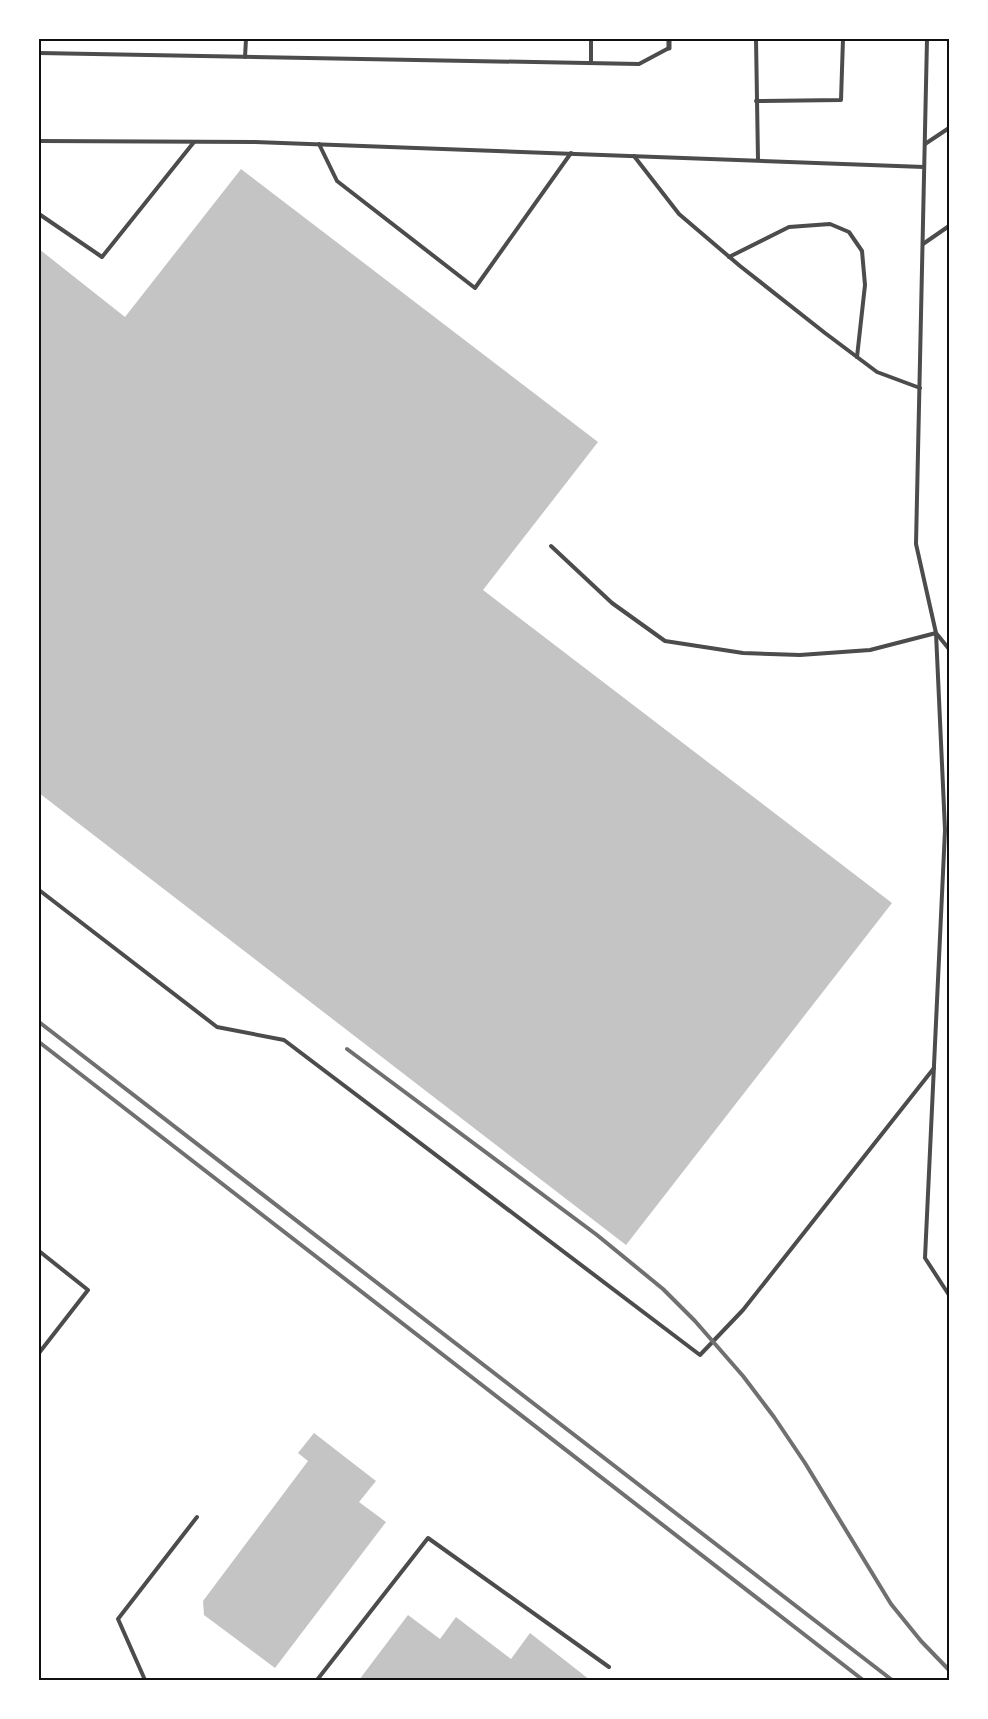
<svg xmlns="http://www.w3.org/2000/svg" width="988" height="1719" viewBox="0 0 988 1719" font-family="Georgia,serif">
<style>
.building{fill:#c4c4c4}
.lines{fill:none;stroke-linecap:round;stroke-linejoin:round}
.service{stroke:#4c4c4c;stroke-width:4}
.minor{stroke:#4c4c4c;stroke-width:5}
.rail{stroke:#707070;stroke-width:4}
.neatline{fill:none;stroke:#111;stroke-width:2}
</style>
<rect width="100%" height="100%" fill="#fff"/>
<g class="building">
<polygon points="241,169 598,442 483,590 892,903 626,1245 39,793 39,249 125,317"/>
<polygon points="314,1433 376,1481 359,1502 386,1522 275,1668 204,1615 203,1601 308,1461 298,1453"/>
<polygon points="408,1615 440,1639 456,1617 511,1659 530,1633 590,1680 359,1680"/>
</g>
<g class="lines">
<g class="service">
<polyline points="756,39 758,160"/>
<polyline points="927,39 916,544 936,633 949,649"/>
<polyline points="39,53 639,64 669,48"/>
<polyline points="245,57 246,39"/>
<polyline points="591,63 591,39"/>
<polyline points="756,101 841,100 843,39"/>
<polyline points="39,141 255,142 924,167"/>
<polyline points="319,144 337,181 475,288 571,153"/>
<polyline points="925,144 949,128"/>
<polyline points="634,156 679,214 740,266 825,333 877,372 920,388"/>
<polyline points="39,214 102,257 194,142"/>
<polyline points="923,244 949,226"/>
<polyline points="729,257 789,227 830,224 849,232 862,251 865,285 857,357"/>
<polyline points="551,546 612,603 665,641 743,653 800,655 870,650 936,633 945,830 925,1258 949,1295"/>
<polyline points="39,890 217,1027 284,1040 700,1355 743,1310 934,1068"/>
<polyline points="39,1251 88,1290 39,1353"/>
<polyline points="145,1680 118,1619 197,1517"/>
<polyline points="317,1680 428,1538 609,1667"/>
</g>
<polyline class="minor" points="669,48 669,39"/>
<g class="rail">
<polyline points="39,1022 892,1680"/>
<polyline points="39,1042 863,1680"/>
<polyline points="347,1049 597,1235 663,1289 695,1321 743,1376 774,1417 805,1463 891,1604 921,1641 949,1670"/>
</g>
</g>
<rect width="988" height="1719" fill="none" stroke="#ffffff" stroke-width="80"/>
<rect x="40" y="40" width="908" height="1639" class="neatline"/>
</svg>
